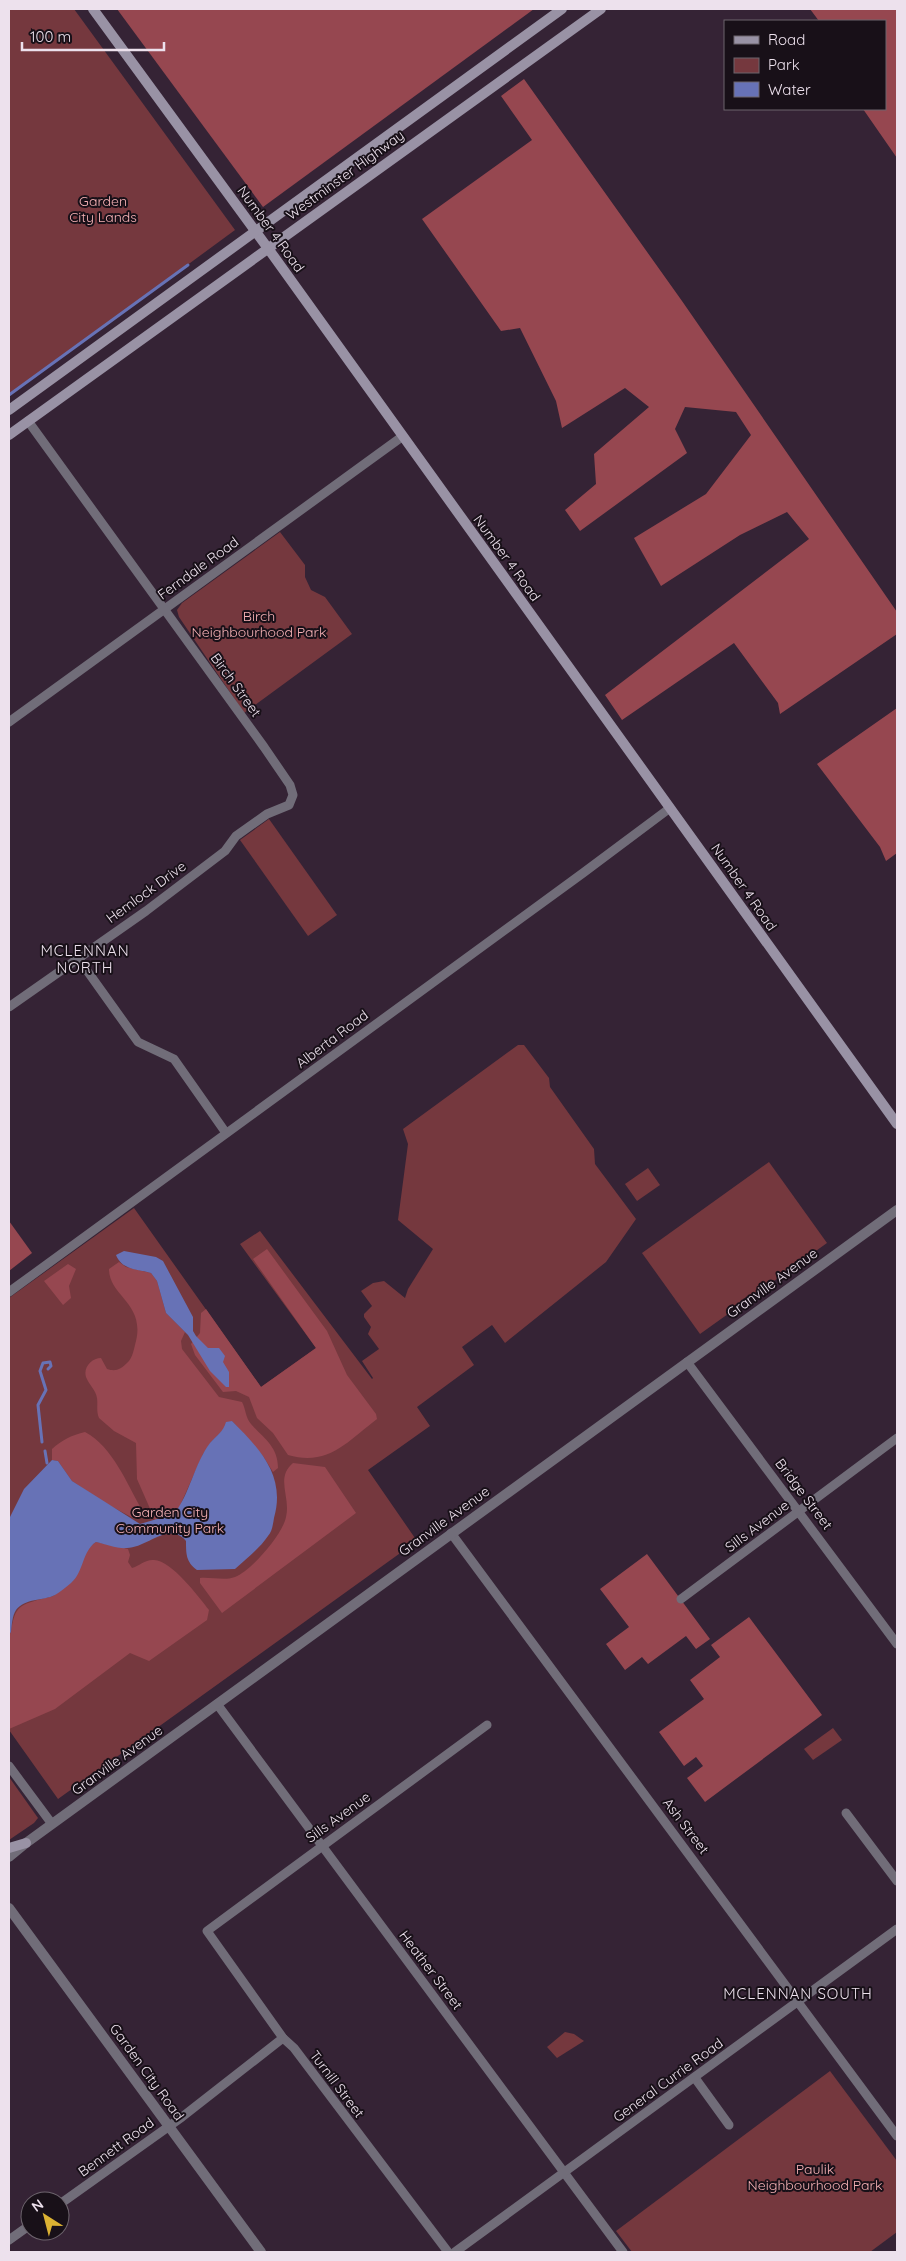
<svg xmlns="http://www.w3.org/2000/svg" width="906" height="2261" viewBox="0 0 906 2261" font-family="Quicksand,sans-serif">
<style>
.green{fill:#75383e}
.forest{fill:#964750}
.water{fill:#6772b6}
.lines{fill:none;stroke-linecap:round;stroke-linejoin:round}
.stream{stroke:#6772b6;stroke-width:3}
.minor{stroke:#716d79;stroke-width:9}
.tertiary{stroke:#716d79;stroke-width:10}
.secondary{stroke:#9992a5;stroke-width:10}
.labels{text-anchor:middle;stroke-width:4;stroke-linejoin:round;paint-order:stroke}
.street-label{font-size:14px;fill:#ede1ed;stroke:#181018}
.park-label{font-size:14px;fill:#f8b3b7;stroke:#181018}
.neighbourhood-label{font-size:15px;letter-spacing:1px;fill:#ede1ed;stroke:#181018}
</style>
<rect width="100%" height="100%" fill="#352335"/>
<g class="green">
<polygon points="9,9 74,9 235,230 9,396"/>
<polygon points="280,532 305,565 305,577 311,590 325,597 352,634 244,713 179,617 177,610 182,603"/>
<polygon points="269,819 337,915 308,936 240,840"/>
<polygon points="518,1045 524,1045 549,1078 550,1087 594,1149 595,1164 636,1219 606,1262 505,1343 492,1325 462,1347 474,1365 417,1407 430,1426 368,1470 417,1541 58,1799 9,1730 9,1298 134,1208 261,1387 316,1348 240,1244 260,1231 372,1379 373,1378 362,1361 379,1349 368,1334 371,1327 364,1317 364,1314 372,1306 361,1291 373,1283 384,1281 405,1298 408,1289 433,1249 398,1220 408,1144 403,1129"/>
<polygon points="769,1162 827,1243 700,1334 642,1253"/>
<polygon points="648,1168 660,1185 637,1201 625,1184"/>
<polygon points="833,1728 842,1740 813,1760 804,1749"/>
<polygon points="9,1777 38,1818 34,1823 9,1840"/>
<polygon points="565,2032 574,2034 584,2041 557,2058 547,2047"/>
<polygon points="830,2071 897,2161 897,2232 870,2252 632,2252 616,2231"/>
</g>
<g class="forest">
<polygon points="117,9 534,9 263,207"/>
<polygon points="810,9 897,9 897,158 863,109 885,109 885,21 819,21"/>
<polygon points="524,79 682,301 897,612 897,634 780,714 778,703 734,643 622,720 605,695 809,539 787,512 740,535 661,586 634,538 706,494 751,435 736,412 685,407 675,429 687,453 580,531 565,510 596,484 594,454 649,407 625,388 562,428 556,401 520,328 501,331 422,219 532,140 501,96"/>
<polygon points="897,708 897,853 886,861 880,847 817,764"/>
<polygon points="9,1221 32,1253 9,1271"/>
<path d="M267 1249 327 1331 347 1375 376 1414 377 1419C348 1441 328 1467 288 1455L273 1433 257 1418 249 1397 236 1391 223 1392 195 1355 191 1344 200 1333 201 1313 206 1309 261 1387 316 1348 253 1259Z"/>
<path d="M119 1262 126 1267 151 1273 157 1281 166 1313 185 1332 181 1341 182 1349 219 1397 242 1402C246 1409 245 1417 251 1424 263 1438 278 1446 278 1468L273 1472 263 1456 232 1421 211 1442 203 1454 178 1510 174 1514 155 1520 137 1479 136 1443 114 1431 99 1418C96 1411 98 1405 97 1398 96 1390 89 1385 86 1377 83 1367 92 1358 101 1358L107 1369C116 1372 121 1369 127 1363 133 1358 134 1348 136 1341 145 1303 109 1296 109 1269Z"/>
<polygon points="68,1264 76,1269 69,1286 71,1298 63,1305 44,1281"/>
<path d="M85 1432C113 1447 127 1484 142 1510L135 1519 105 1503 72 1481 58 1461 52 1460V1449C62 1440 72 1435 85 1432Z"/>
<path d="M293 1463 325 1467 356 1513 222 1613 200 1583V1578C211 1577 225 1581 235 1577 251 1571 283 1534 286 1517 291 1497 275 1478 293 1463Z"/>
<path d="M96 1542 128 1549 130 1555 128 1562 132 1568C139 1566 146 1559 154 1560 172 1561 198 1596 209 1610L207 1620 149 1661 130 1653 55 1709 9 1729V1635L11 1632C15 1605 20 1605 45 1598 49 1597 53 1597 56 1594 69 1581 83 1550 96 1542Z"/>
<polygon points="647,1554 710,1639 696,1649 686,1636 648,1664 642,1657 625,1670 606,1644 629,1627 600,1589"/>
<polygon points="749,1617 822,1715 705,1802 687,1778 703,1766 696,1757 684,1766 659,1732 704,1699 690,1680 720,1657 711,1645"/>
</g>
<g class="water">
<path d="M124 1251 156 1257 163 1261 193 1317V1331L196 1336 208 1348H219L225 1356 223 1362 229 1372V1387H226L210 1371 188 1335 166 1313 157 1281 151 1273C137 1269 122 1270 116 1255Z"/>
<path d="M232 1421C260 1449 286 1476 274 1518 273 1524 272 1532 268 1536 260 1548 246 1559 235 1569L197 1570C186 1562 186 1554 186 1541 169 1521 147 1548 127 1548 118 1549 105 1544 96 1542 82 1551 84 1572 71 1583 66 1587 60 1592 55 1595 43 1601 25 1598 16 1610 12 1616 12 1625 11 1632L9 1635V1519L24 1489 52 1460 58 1461 72 1481 140 1524 174 1514C190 1494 194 1464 210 1443 217 1435 223 1432 226 1422Z"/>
</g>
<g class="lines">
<g class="stream">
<polyline points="9,395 188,265"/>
<polyline points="42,1442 38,1405 46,1390 40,1371 43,1363 50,1362 51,1366 48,1369"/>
<polyline points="45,1451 47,1463"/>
</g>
<g class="minor">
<polyline points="9,722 403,436"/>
<polyline points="78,958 138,1042 174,1059 226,1133"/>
<polyline points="9,1007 146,911 225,851 236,836 267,814 289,805 293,795 290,785 264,747 28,421"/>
<polyline points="9,1292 583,873 670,808"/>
<polyline points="687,1362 897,1644"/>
<polyline points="451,1533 897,2136"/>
<polyline points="681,1599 897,1438"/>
<polyline points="217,1704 623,2252"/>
<polyline points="9,1766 52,1824"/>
<polyline points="846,1813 897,1881"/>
<polyline points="695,2078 729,2125"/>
<polyline points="60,2204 182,2117 283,2038"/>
<polyline points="9,2240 30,2225"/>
<polyline points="448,2252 294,2048 283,2038 207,1931 487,1725"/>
<polyline points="455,2252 897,1929"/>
</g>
<g class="tertiary">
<polyline points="9,1857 26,1843 897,1210"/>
<polyline points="9,1908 261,2252"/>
</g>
<g class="secondary">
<polyline points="93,9 275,258 897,1124"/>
<polyline points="9,410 562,9"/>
<polyline points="9,435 601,9"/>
<polyline points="9,1848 26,1843"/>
</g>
</g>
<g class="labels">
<g class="street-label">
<text transform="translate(345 175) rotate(-36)" y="5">Westminster Highway</text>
<text transform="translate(271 229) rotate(54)" y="5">Number 4 Road</text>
<text transform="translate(507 558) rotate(54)" y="5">Number 4 Road</text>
<text transform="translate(198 568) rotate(-36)" y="5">Ferndale Road</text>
<text transform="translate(236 685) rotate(54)" y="5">Birch Street</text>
<text transform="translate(744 887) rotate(55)" y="5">Number 4 Road</text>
<text transform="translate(146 892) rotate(-36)" y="5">Hemlock Drive</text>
<text transform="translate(332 1039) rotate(-37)" y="5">Alberta Road</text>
<text transform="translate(772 1283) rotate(-36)" y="5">Granville Avenue</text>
<text transform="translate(804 1494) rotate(53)" y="5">Bridge Street</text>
<text transform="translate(444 1521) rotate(-36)" y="5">Granville Avenue</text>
<text transform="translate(757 1526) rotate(-37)" y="5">Sills Avenue</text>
<text transform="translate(117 1760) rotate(-36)" y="5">Granville Avenue</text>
<text transform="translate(338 1817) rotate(-36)" y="5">Sills Avenue</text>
<text transform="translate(686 1826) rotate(53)" y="5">Ash Street</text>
<text transform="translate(431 1970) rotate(53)" y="5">Heather Street</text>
<text transform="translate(147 2072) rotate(54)" y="5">Garden City Road</text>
<text transform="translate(668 2080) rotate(-36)" y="5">General Currie Road</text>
<text transform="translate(337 2084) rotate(53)" y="5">Turnill Street</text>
<text transform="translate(116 2147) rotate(-36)" y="5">Bennett Road</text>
</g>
<g class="park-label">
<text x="103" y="206">Garden<tspan x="103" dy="16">City Lands</tspan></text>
<text x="259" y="621">Birch<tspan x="259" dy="16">Neighbourhood Park</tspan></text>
<text x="170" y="1517">Garden City<tspan x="170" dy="16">Community Park</tspan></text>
<text x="815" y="2174">Paulik<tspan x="815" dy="16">Neighbourhood Park</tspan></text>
</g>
<g class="neighbourhood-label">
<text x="85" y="956">MCLENNAN<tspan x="85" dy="17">NORTH</tspan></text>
<text x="798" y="1999">MCLENNAN SOUTH</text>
</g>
</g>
<rect width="906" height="2261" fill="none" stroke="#ede1ed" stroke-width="20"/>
<rect x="724" y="20" width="162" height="90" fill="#181018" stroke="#6d646d"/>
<rect x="734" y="36" width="25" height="8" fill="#9992a5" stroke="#6d646d"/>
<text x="768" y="45" font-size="15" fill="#ede1ed">Road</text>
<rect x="734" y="58" width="25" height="15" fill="#75383e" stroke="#6d646d"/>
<text x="768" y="70" font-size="15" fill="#ede1ed">Park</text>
<rect x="734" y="82" width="25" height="15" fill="#6772b6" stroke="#6d646d"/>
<text x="768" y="95" font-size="15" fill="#ede1ed">Water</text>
<g transform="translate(45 2216) rotate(324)"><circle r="24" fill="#181018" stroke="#6d646d"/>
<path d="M0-4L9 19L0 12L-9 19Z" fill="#dcb233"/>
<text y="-8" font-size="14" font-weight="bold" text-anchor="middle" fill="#ede1ed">N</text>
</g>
<path d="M22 42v8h142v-8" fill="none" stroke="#ede1ed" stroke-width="2.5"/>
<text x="30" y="42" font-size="15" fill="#ede1ed" stroke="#181018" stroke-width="4" paint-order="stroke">100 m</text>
</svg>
